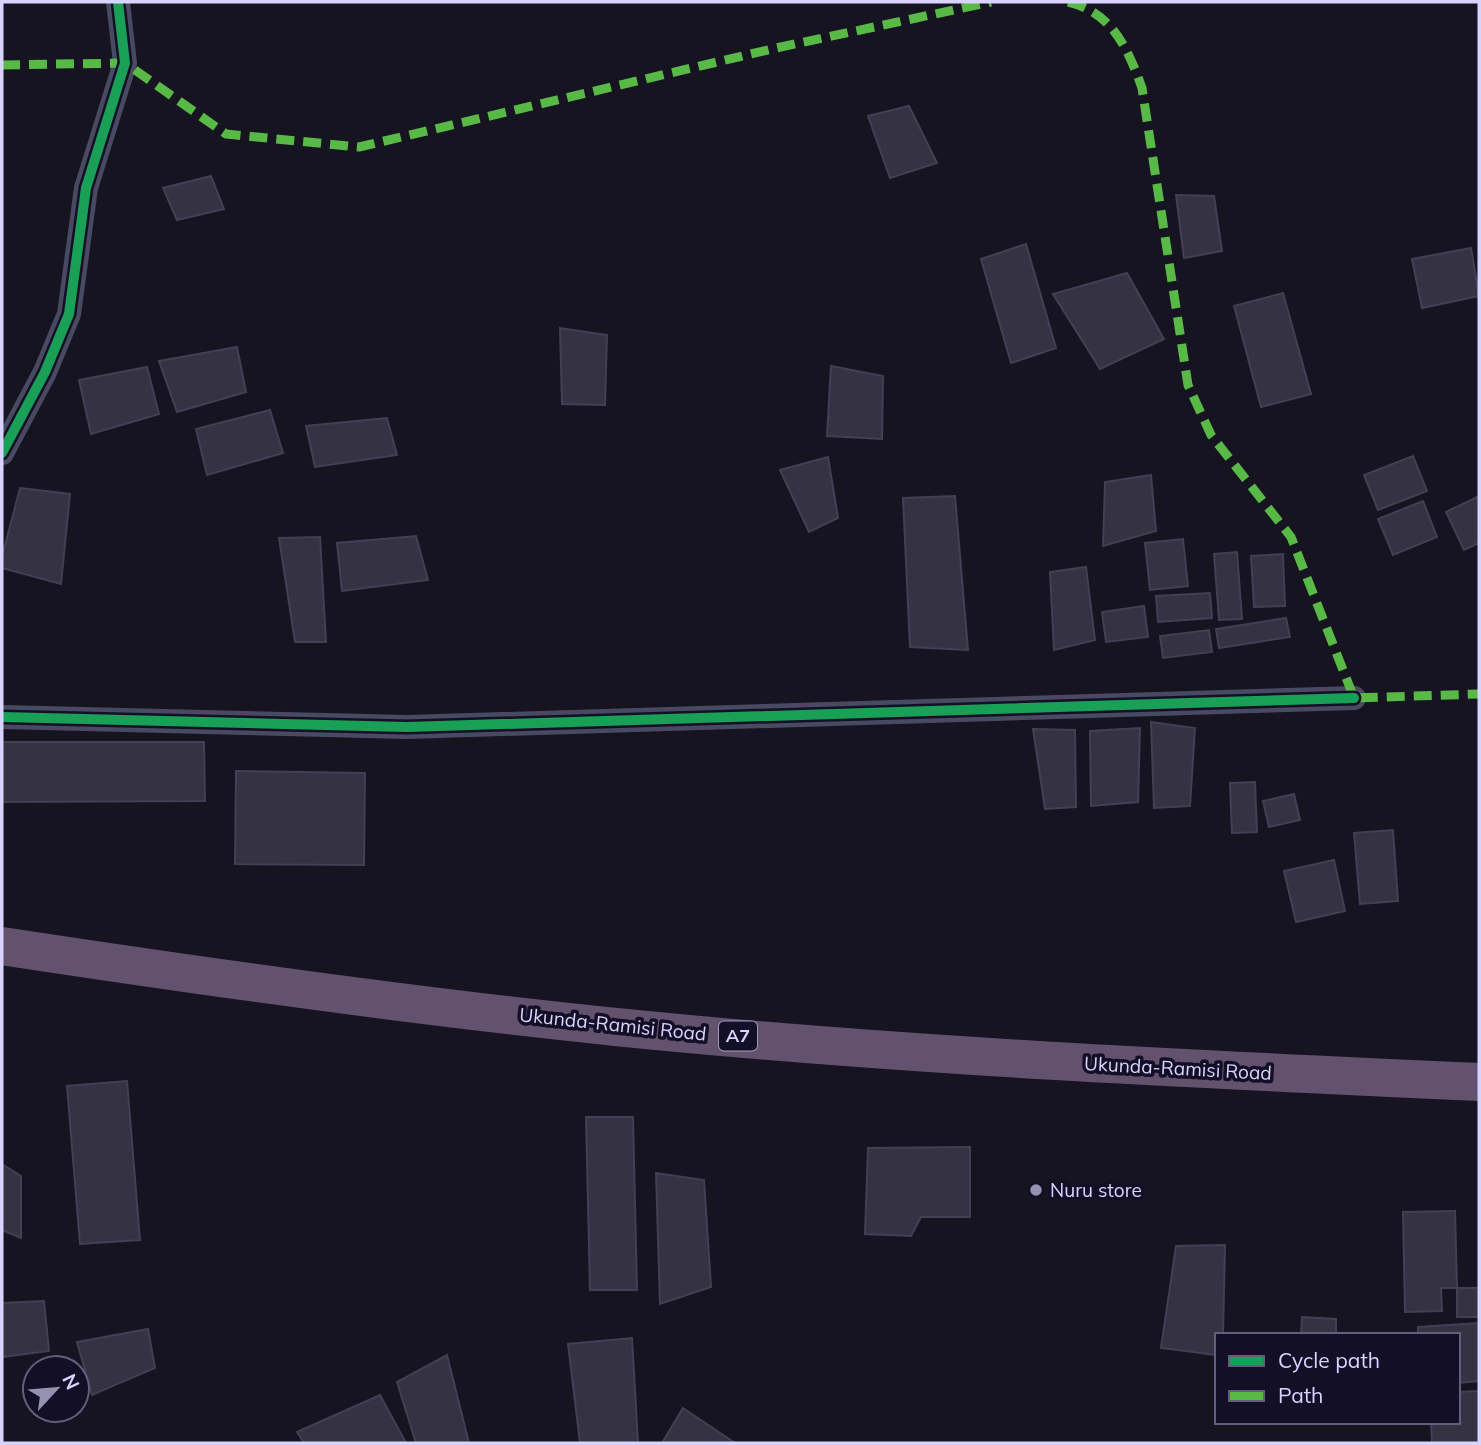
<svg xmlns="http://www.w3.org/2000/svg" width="1481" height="1445" viewBox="0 0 1481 1445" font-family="Mulish,sans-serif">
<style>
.building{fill:#343243;stroke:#433f54;stroke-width:2}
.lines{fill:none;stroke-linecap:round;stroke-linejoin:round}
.minor{stroke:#4a4962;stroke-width:24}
.trunk{stroke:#62526e;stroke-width:38}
.quiet{stroke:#58b947;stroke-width:9;stroke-dasharray:18 9;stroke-linecap:butt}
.cycleway-casing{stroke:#130f26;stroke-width:15}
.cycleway{stroke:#1a9f57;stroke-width:10}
.poi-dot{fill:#9591b1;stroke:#130f26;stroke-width:2.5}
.labels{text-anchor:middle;stroke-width:7;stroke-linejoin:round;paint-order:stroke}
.shield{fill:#130f26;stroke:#9e99be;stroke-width:2}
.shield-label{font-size:18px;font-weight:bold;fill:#d9d4ff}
.street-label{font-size:19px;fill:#d9d4ff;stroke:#130f26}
.poi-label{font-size:19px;fill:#d9d4ff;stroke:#130f26;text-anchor:start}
</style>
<rect width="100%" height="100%" fill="#161421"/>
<g class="building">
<polygon points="909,106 937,163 890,178 868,116"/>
<polygon points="211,176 224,209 177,220 163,188"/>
<polygon points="1176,195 1214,196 1222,251 1184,258"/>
<polygon points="1026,244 1056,348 1011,363 981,259"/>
<polygon points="1471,248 1479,296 1422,308 1412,259"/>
<polygon points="1127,273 1164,339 1100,369 1053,294"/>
<polygon points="1283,293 1311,394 1261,407 1234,306"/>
<polygon points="560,328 607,335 605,405 562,404"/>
<polygon points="237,347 246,392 177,412 159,361"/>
<polygon points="831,366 883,376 882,439 827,436"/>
<polygon points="147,367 159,414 91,434 79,380"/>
<polygon points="270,410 283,453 207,475 196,429"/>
<polygon points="387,418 397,455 315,467 306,426"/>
<polygon points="1413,456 1427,491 1378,510 1364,475"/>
<polygon points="828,457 838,518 809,532 780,470"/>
<polygon points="1151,475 1156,531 1103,546 1105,482"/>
<polygon points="20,488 70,494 61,584 2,568 2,557"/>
<polygon points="955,496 968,650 910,647 903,498"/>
<polygon points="1479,496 1479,543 1464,550 1446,512"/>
<polygon points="1423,501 1437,537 1393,555 1378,519"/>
<polygon points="416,536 428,580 342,591 337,543"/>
<polygon points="320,537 326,642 295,642 279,538"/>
<polygon points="1183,539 1188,586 1150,590 1145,543"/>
<polygon points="1237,552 1242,619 1219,620 1214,554"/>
<polygon points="1283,554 1285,606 1254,607 1251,556"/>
<polygon points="1086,567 1095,640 1054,650 1050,572"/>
<polygon points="1210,593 1212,618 1158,622 1156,596"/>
<polygon points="1144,606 1148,637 1106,642 1102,612"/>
<polygon points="1286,618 1290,637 1219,648 1216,629"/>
<polygon points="1209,630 1212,652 1163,658 1160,636"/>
<polygon points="1151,722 1195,728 1190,806 1154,808"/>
<polygon points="1140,728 1138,802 1091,806 1090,731"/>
<polygon points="1033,729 1075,730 1076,807 1045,809"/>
<polygon points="2,742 204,742 205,801 2,802"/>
<polygon points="236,771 365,773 364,865 235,864"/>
<polygon points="1255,782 1257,832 1232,833 1230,783"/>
<polygon points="1294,794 1300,820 1269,827 1263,801"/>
<polygon points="1393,830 1398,901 1360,904 1354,833"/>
<polygon points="1334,860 1345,911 1296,922 1284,871"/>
<polygon points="127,1081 140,1240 80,1244 67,1086"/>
<polygon points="586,1117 633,1117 637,1290 590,1290"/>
<polygon points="970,1147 970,1217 921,1217 911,1236 865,1234 868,1148"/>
<polygon points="2,1164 21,1176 21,1238 2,1230"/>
<polygon points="656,1173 704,1180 711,1287 660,1304"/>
<polygon points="1455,1211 1457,1288 1441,1288 1442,1311 1405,1312 1403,1212"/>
<polygon points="1225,1245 1223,1335 1217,1335 1217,1355 1161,1348 1176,1246"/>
<rect x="1457" y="1288" width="22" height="29"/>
<polygon points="44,1301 49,1351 2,1357 2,1303"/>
<polygon points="1302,1317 1336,1319 1336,1335 1301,1335"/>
<polygon points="1479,1323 1479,1381 1458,1383 1458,1335 1418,1335 1418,1327"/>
<polygon points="148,1329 155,1368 92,1395 77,1342"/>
<polygon points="632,1338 638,1443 580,1443 568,1344"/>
<polygon points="447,1355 469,1443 416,1443 397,1382"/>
<polygon points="1479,1391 1479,1443 1432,1443 1431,1422 1458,1422 1458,1392"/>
<polygon points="380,1395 406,1443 304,1443 297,1432"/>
<polygon points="683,1408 735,1443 662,1443"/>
</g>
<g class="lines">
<g class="minor">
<polyline points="2,453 45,372 69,314 86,188 125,63 118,2"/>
<polyline points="2,717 407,727 1354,698"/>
</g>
<path class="trunk" d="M2 946C206 977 410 1006 616 1027 903 1056 1191 1069 1479 1082"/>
<g class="quiet">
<path d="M1068 2C1112 12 1128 49 1142 88L1188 385 1211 435 1291 537 1354 698 1479 694"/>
<polyline points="2,65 125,63 226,134 359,147 776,48 991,2"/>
</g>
<g class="cycleway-casing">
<g id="cycleway">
<polyline points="2,453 45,372 69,314 86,188 125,63 118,2"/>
<polyline points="2,717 407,727 1354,698"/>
</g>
</g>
<use href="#cycleway" class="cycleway"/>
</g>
<circle class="poi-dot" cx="1036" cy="1190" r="7"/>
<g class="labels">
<rect class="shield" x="719" y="1021.5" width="38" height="29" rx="5"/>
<g class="shield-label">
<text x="738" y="1042">A7</text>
</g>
<g class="street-label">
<text transform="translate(613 1024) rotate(6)" y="7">Ukunda-Ramisi Road</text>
<text transform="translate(1178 1068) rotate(3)" y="7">Ukunda-Ramisi Road</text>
</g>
<g class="poi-label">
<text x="1050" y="1197">Nuru store</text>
</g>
</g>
<rect width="1481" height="1445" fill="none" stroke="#d9d4ff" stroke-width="7"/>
<rect x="1215" y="1333" width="245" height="91" fill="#130f26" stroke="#625e7d" stroke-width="2"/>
<rect x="1229" y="1356" width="35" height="10" fill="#1a9f57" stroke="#625e7d" stroke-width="2"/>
<text x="1278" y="1368" font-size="21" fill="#d9d4ff">Cycle path</text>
<rect x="1229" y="1391" width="35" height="10" fill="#58b947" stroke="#625e7d" stroke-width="2"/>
<text x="1278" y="1403" font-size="21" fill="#d9d4ff">Path</text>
<g transform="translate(56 1389) rotate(64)"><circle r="33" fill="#130f26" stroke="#625e7d" stroke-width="2"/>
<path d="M0-5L12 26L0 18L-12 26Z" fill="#9591b1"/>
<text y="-10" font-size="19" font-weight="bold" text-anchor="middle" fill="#d9d4ff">N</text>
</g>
</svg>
